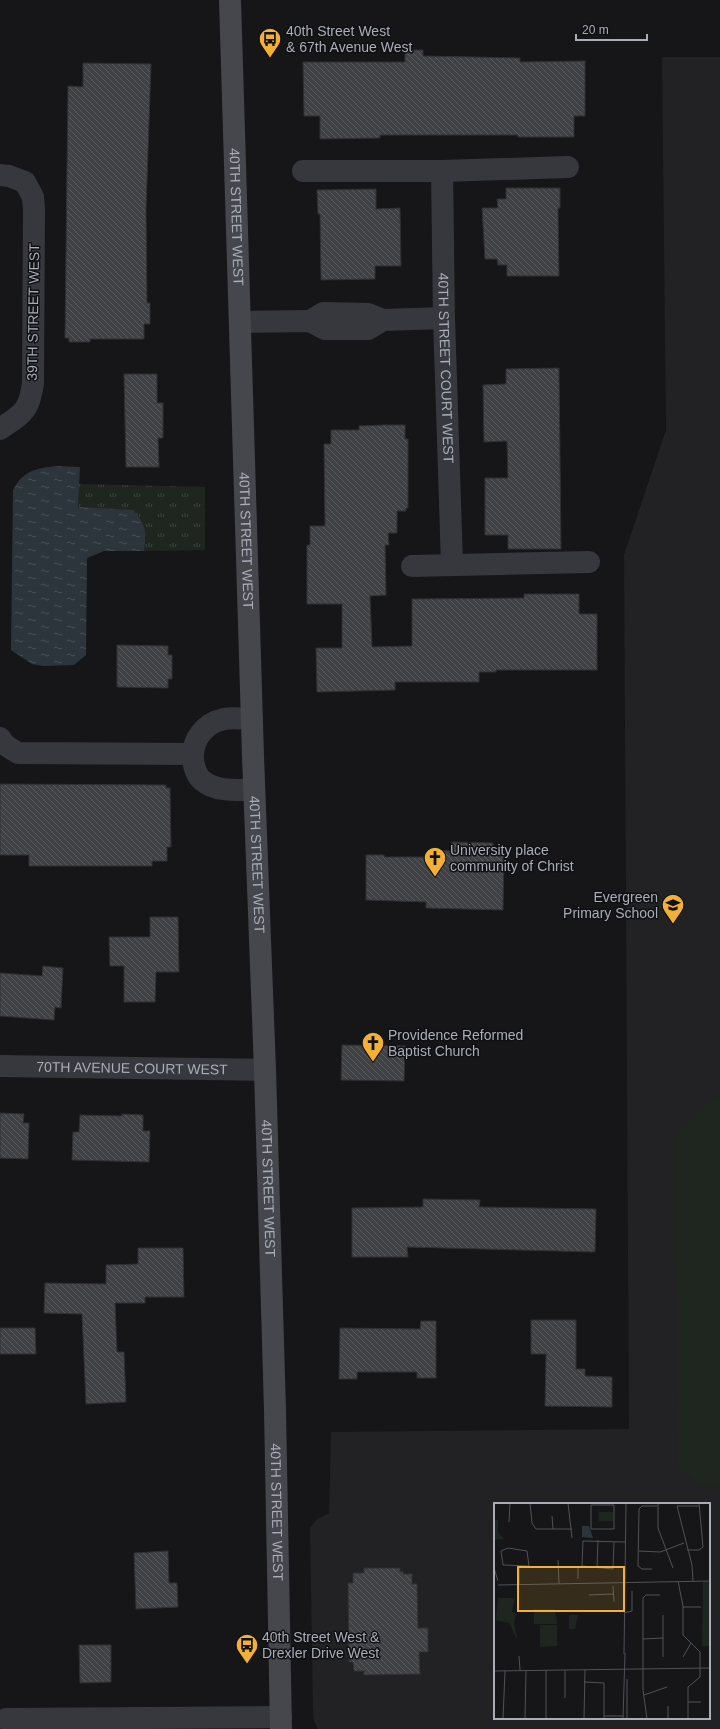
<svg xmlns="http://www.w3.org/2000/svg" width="720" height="1729" viewBox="0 0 720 1729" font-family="Arial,sans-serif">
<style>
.built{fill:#222225;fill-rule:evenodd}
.grass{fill:url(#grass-tufts)}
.pitch{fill:#1e261f}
.water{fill:url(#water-ripples)}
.building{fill:url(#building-back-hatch);stroke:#303034}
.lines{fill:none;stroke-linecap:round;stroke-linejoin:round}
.street{stroke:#37383d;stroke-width:22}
.secondary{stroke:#45474d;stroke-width:22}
.labels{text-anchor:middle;stroke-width:3;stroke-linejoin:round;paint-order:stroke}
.poi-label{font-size:14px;fill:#a8adb8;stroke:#111113;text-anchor:start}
.street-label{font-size:14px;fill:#a8adb8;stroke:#111113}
.inset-road{fill:none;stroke:#505258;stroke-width:1}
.view{fill:#f2b134;fill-opacity:0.15;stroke:#f2b134;stroke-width:2}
.inset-edge{fill:none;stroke:#a8adb8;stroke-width:2}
</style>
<defs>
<pattern id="grass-tufts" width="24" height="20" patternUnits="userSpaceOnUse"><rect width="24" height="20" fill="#1e261f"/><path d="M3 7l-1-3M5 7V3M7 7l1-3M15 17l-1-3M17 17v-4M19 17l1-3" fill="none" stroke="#3c433d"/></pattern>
<pattern id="water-ripples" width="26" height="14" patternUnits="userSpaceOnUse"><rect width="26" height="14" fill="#2c353c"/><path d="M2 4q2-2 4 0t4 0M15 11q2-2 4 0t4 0" fill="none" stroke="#485056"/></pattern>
<pattern id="building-back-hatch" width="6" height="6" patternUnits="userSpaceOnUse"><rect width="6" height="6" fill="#404145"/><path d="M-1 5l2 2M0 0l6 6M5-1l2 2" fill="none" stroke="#595a5e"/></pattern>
</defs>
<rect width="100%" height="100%" fill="#161618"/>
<path class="built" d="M662 57H720V1729H318L314 1721 313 1709 310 1528 316 1520 329 1513 331 1432 629 1429 624 555 666 430ZM495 1504H709V1718H495Z"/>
<polygon class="grass" points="79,484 205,487 205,550 144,551 146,537 78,507"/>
<polygon class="pitch" points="712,1098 720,1098 720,1485 701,1486 678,1466 675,1135"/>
<path class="water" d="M56 466 80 467 78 507 133 510C146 524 147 532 144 551H104L87 558 86 655 74 665 43 666 32 664 11 650 13 490C24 470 35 469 56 466Z"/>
<g class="building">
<polygon points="405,50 423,50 423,56 520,58 520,62 585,61 585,116 574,116 574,137 518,137 518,135 380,135 380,138 320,139 320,116 304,116 303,62 405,62"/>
<polygon points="83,63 151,64 146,209 147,303 150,303 150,324 144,324 144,339 90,339 90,342 69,342 69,338 65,338 68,86 83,87"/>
<polygon points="506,188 560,188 560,208 558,208 559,276 507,276 507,265 498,265 497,259 485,259 482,208 498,208 497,199 506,199"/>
<polygon points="376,189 376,209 400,208 401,266 375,266 375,279 321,280 320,214 318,214 317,190"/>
<polygon points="559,368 561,549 508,549 508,535 485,535 485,478 508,478 507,441 484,442 483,385 506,384 506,369"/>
<polygon points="124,374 157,374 157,403 163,403 163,438 158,438 159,467 126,467"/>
<polygon points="384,425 405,425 405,439 408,439 408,508 406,508 406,511 397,511 397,533 388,533 389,545 385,545 386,595 370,596 372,647 412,646 412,599 524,598 524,594 579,594 579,614 597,614 597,670 496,670 496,672 479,672 479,682 395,682 395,690 317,692 316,648 342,648 342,604 307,604 307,545 310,545 310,526 325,526 324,444 331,444 331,430 359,430 359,426"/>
<polygon points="117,645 168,646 168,655 172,655 172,679 168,679 168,688 117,687"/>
<polygon points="0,784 166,785 166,788 170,788 171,847 167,847 167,861 152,861 152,866 29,866 29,855 0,855"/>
<polygon points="452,842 493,843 493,851 504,852 503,910 426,908 426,902 366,900 366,855 384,855 384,857 427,857 427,850 452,851"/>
<polygon points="150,917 178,917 179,972 156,972 155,1002 124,1002 124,966 110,966 109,937 150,937"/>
<polygon points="43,966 63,968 61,1008 55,1007 54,1020 0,1016 0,973 42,976"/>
<polygon points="342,1045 405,1046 404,1081 341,1080"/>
<polygon points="0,1113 24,1114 23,1123 29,1123 28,1159 0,1158"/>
<polygon points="122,1114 143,1115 143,1131 150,1131 149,1162 72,1160 73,1132 79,1132 80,1115 122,1116"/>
<polygon points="423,1199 480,1200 479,1207 596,1209 595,1252 407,1247 408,1257 352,1257 352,1208 423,1207"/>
<polygon points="138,1248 183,1248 184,1297 145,1297 145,1303 115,1303 117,1352 124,1352 126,1402 86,1404 82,1314 44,1313 45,1283 106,1284 106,1265 138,1264"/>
<polygon points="531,1320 576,1320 576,1369 585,1369 585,1376 612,1377 612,1407 545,1406 546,1354 531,1354"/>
<polygon points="421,1321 436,1321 436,1378 417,1378 417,1372 357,1372 357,1379 339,1379 340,1328 420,1329"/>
<polygon points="0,1328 35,1328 36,1354 0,1354"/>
<polygon points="168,1551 169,1583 177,1583 178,1607 136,1609 134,1553"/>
<polygon points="364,1568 400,1568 400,1572 403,1571 403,1574 412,1574 412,1584 417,1584 418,1628 428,1628 428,1652 419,1652 420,1674 364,1675 364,1671 354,1671 353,1662 349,1662 348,1583 353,1583 353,1573 364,1573"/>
<polygon points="79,1645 111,1645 111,1682 80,1683"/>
</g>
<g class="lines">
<g class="street">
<polyline points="303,171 442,171 568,167"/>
<path id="s1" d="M442 171 444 318 452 564"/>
<path d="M0 175 9 176 25 182 33 197 34 209 33 383C29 412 23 413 0 429"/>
<polyline points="310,321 323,313 368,314 383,320 444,318"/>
<polyline points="240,322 310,321 325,329 368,329 383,320"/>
<polyline points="412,566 589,562"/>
<path d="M252 719C243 719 233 717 224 719 204 723 192 740 193 759 194 767 196 776 203 781 216 792 238 790 254 790"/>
<polyline points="0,738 5,745 18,753 193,754"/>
<path id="s2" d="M0 1066 265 1070"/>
<polyline points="6,1719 281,1717"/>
</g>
<path class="secondary" id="s3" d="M230 0 253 756 265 1070 275 1410 281 1729"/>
</g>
<defs>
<g id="bus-pin" transform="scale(1.15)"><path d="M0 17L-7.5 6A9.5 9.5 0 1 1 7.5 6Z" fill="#f2b134" stroke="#111113"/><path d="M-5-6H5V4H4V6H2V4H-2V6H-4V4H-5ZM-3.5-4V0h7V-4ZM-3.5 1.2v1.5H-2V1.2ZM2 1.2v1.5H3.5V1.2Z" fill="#111"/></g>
<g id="church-pin" transform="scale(1.15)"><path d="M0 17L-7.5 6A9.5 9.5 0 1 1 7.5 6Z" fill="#f2b134" stroke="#111113"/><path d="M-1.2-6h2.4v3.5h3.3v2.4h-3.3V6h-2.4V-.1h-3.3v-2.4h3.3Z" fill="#111"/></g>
<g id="school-pin" transform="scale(1.15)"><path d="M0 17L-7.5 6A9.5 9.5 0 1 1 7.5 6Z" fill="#f2b134" stroke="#111113"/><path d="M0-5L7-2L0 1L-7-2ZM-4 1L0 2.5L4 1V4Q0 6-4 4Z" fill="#111"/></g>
</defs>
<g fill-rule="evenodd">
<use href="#bus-pin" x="270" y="39"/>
<use href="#church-pin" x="435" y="858"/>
<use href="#school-pin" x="673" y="905"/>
<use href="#church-pin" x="373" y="1043"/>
<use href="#bus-pin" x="247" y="1645"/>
</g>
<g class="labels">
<g class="poi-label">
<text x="286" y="36">40th Street West<tspan x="286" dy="16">&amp; 67th Avenue West</tspan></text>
<text x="450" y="855">University place<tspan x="450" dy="16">community of Christ</tspan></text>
<text x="658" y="902" text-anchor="end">Evergreen<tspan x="658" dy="16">Primary School</tspan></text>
<text x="388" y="1040">Providence Reformed<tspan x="388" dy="16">Baptist Church</tspan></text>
<text x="262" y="1642">40th Street West &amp;<tspan x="262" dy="16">Drexler Drive West</tspan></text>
</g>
<g class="street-label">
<text dy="5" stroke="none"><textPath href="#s3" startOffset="217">40TH STREET WEST</textPath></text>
<text transform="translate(33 312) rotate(-89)" y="5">39TH STREET WEST</text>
<text dy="5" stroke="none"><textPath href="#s1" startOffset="197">40TH STREET COURT WEST</textPath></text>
<text dy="5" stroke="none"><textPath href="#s3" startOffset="541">40TH STREET WEST</textPath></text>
<text dy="5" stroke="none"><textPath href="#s3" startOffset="865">40TH STREET WEST</textPath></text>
<text dy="5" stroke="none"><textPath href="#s2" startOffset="132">70TH AVENUE COURT WEST</textPath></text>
<text dy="5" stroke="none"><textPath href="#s3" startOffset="1189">40TH STREET WEST</textPath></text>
<text dy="5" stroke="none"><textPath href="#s3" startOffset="1513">40TH STREET WEST</textPath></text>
</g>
</g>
<g transform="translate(494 1503)">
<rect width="216" height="216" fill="#161618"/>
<path d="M104 3 105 9H119V18H105V24ZM209 79H216V143H208ZM4 95H21L18 109 22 110 20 121 24 138 15 120 2 117Z" fill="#1e261f"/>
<path d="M0 17H4V29L10 36 0 37ZM75 112H84L81 126H75Z" fill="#1e261f"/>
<path d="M40 106H61L63 121H40ZM63 122V143L46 144V122Z" fill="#1e261f"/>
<path d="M88 23H95L99 35 88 34Z" fill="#2c353c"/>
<path class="inset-road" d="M36 0 38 20 42 26H78M74 0 78 35M164 0V25L179 65M97 2H120V26H97ZM58 13 59 26M15 19 16 0M120 39 119 66 88 63 89 38 131 39M14 45 33 48 35 63 9 62 7 48ZM193 47H205L209 44 205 0M145 48 166 49 190 40M64 57 65 81M103 64 104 37M0 65 4 78M25 65V82M158 66H148L144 63 145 6 148 3H163M84 76V65L88 63M184 78 189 103V132L206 149V174L194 184V216M199 78 198 62 183 3H205M4 82 216 78M119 83 120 99M95 92 119 91M189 104H207M130 110 138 108V88M169 112V154M149 136 169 135M130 151 132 0M25 153 26 167M189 154 197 140M0 168 216 165M90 179 110 180V216M150 192 173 184M71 195V167M194 199H207M110 213H129M9 216 11 168M31 216 32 167M52 216V167M90 216 91 167M129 216 131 150M133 216V176M153 216 149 187V95L152 92H166M174 216V203"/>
<path class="view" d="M24 64H130V108H24Z"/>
<rect width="216" height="216" class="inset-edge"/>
</g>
<path d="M576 34v6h71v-6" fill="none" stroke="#a8adb8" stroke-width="2"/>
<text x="582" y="34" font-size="12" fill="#a8adb8" stroke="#111113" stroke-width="3" paint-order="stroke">20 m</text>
</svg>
